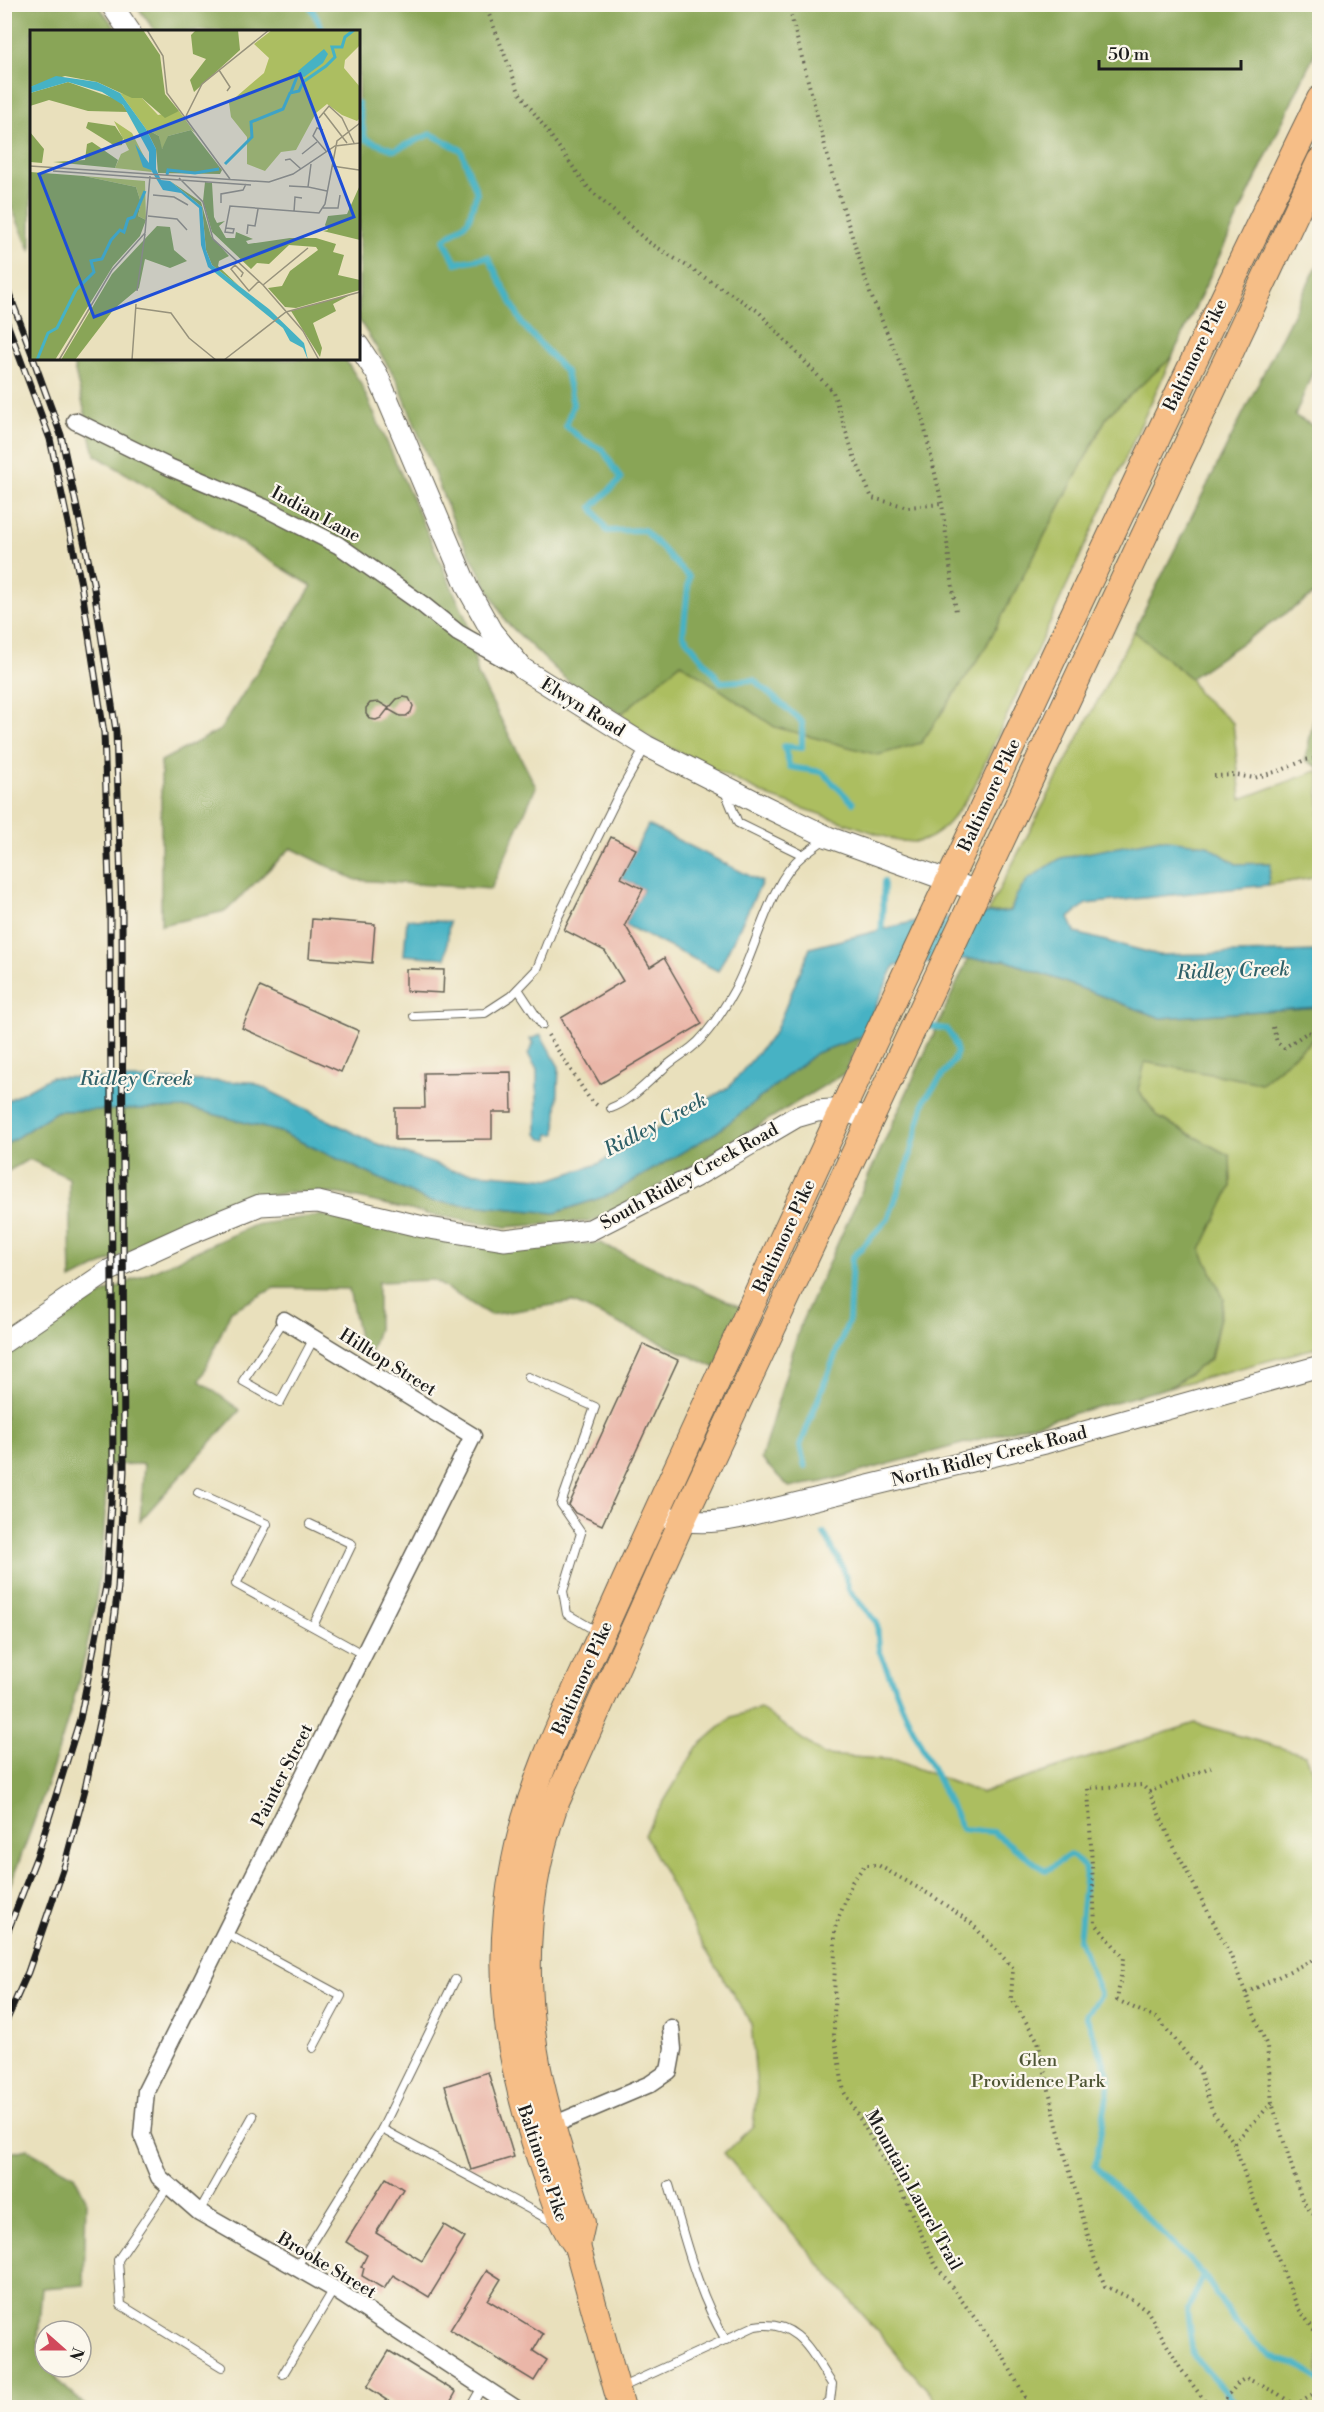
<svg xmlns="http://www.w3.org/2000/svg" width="1324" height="2412" viewBox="0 0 1324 2412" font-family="'Libre Bodoni',serif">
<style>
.green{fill:#acbe61;stroke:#646d3e;stroke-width:1.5}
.forest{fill:#89a557;stroke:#52603a;stroke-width:1.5}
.water{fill:#46b2c4;stroke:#316770;stroke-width:1.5}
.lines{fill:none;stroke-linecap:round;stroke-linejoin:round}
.stream{stroke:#46b2c4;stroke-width:6}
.building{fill:#eab6a8}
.service-casing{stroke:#646154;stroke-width:10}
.minor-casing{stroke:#646154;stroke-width:19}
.tertiary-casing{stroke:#646154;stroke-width:23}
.primary-casing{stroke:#646154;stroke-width:28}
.path{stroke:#646154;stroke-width:4;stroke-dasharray:1.5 4.5;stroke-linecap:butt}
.service{stroke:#fff;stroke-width:8}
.minor{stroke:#fff;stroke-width:16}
.tertiary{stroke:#fff;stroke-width:21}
.primary{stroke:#f6be87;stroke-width:26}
.rail-casing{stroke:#1c1c1c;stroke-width:7}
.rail{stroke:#fbf7ec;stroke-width:4.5;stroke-dasharray:14;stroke-linecap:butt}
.labels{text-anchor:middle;stroke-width:4.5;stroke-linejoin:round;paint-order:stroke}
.street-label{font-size:18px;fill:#1c1c1c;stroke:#fbf7ec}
.park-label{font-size:18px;fill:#4e5534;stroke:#fbf7ec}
.water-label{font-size:20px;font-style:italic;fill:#2f6068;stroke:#fbf7ec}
.inset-river{fill:none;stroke:#46b2c4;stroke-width:3}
.inset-road{fill:none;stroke:#97927c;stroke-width:1.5}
.view{fill:#1d4ed8;fill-opacity:0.15;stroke:#1d4ed8;stroke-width:3}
.inset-edge{fill:none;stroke:#1c1c1c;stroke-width:3}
</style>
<rect width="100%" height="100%" fill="#fbf7ec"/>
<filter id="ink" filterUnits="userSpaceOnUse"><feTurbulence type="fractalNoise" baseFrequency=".0167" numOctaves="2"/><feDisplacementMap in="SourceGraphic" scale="12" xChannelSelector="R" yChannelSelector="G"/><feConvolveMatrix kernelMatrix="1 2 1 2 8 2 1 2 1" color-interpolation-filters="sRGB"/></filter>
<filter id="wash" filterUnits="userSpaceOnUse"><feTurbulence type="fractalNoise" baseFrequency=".008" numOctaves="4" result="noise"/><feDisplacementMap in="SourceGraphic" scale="24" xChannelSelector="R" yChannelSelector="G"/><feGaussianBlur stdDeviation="1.35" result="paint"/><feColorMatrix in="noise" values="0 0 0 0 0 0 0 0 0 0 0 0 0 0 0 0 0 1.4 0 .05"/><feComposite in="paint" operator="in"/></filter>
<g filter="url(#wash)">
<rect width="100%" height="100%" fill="#e9e0bc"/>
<g class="green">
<path d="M1172 357 973 789C960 808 943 838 917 842 911 842 904 841 898 841L770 797 652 739 621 714 681 663 775 727 921 743 983 652 1108 415Z"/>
<polygon points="1134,631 1190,678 1199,694 1233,723 1241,799 1319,770 1319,877 1268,885 1270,863 1236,864 1207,845 1016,896 1011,911 987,913"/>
<polygon points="1319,1035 1319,1347 1170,1387 1211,1359 1224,1299 1201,1250 1231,1187 1230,1156 1158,1117 1138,1090 1145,1062 1261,1083"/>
<polygon points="760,1708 824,1755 895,1760 981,1793 1195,1723 1306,1755 1320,1791 1319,2407 942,2407 724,2153 753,2126 757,2090 751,2023 704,1947 644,1834 697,1747 732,1717"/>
</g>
<g class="forest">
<polygon points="1319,4 1319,44 1172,357 1108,415 983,652 921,743 878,755 775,727 681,663 621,714 572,685 506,622 456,528 397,380 359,320 358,32 155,31 136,5"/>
<polygon points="4,5 98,5 118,31 32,32 31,252 5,193"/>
<polygon points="1319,262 1319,356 1295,416 1319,429 1319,591 1190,678 1134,631"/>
<polygon points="72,359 345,359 360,382 466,619 478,675 536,787 491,889 356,880 291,848 226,911 161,925 161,761 220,730 312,586 95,455"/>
<polygon points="1319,700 1319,768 1305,760 1317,703"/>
<polygon points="968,959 1005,960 1161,1018 1319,1007 1319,1034 1261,1083 1145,1062 1138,1090 1158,1117 1230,1156 1231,1187 1201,1250 1224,1299 1210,1359 1170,1387 823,1482 789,1487 761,1459 801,1323"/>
<polygon points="861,1037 845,1073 639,1198 593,1221 506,1227 432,1215 340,1194 289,1192 243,1201 115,1258 71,1280 69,1178 29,1159 5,1173 5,1149 8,1143 57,1111 190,1108 280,1132 428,1201 555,1213 609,1195 717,1132 816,1053"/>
<path d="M320 1215 504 1246 600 1243 743 1308 716 1368 572 1302 490 1315 433 1280 378 1282V1329L370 1353 361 1347 349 1289 274 1288 231 1311 200 1381 240 1410 140 1521 144 1464 107 1465C105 1503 105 1542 99 1579 85 1686 44 1798 5 1898V1354L89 1300 254 1225Z"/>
<polygon points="27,2149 74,2175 86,2199 84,2285 42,2288 38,2338 45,2359 45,2367 50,2367 59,2382 87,2407 5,2407 5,2154"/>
</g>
<g class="water">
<polygon points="648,825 762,882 718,971 625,925 643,889 621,878"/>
<polygon points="1160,839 1207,845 1236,864 1271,863 1268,885 1086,904 1069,918 1076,933 1159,955 1319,951 1319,1007 1161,1018 1005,960 968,959 895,965 861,1037 816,1053 717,1132 609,1195 555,1213 428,1201 280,1132 190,1108 57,1111 8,1143 5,1149 5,1102 51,1077 252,1082 372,1142 454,1171 552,1179 598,1164 729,1087 775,1032 810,948 916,921 1011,911 1016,896 1028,879 1061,858"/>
<polygon points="407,919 449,922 446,958 404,955"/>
<polygon points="541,1035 559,1067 556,1134 549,1134 548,1140 542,1139 537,1134 537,1070 528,1054 532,1048 533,1043 530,1039"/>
</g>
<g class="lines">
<g class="stream">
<polyline points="309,4 324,32"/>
<polyline points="358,103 365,139 394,150 431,134 461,150 477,193 468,221 444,240 456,263 488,257 523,325 566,372 573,404 566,426 583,440 603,450 621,479 592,507 607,531 644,530 689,577 683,635 721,682 754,680 802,722 802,748 784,746 790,767 822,772 853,803"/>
<polyline points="881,938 884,882"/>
<polyline points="805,1467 800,1446 849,1320 852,1258 888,1219 907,1167 925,1099 954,1060 957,1052 953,1038 946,1029 922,1025"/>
<polyline points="824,1533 843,1568 849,1590 877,1623 879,1650 904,1710 962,1829 993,1832 1046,1871 1071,1854 1086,1869 1079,1940 1101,1995 1086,2015 1110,2079 1095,2166 1204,2275 1187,2311 1193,2355 1240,2408"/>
<path d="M1204 2275C1223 2304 1239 2334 1269 2354 1289 2368 1302 2358 1320 2383"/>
</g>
</g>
<g id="blocks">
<g class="building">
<polygon points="403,697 409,698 413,706 411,712 406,716 400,716 388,709 381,718 376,720 370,719 366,714 366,708 370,703 379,702 389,708 397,699"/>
<polygon points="611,837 636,849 621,878 643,889 625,925 650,967 664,958 702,1024 600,1084 561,1018 623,981 605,951 564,930"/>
<polygon points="312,919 375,924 372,963 309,958"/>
<polygon points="406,969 444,970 443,993 406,991"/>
<polygon points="260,987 359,1031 341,1072 242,1028"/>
<polygon points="511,1072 512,1112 492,1112 492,1139 395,1140 395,1108 425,1108 424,1073"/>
<polygon points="643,1344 678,1360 602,1525 575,1513 569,1505"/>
<polygon points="488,2072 514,2157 471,2170 445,2086"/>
<polygon points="386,2178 403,2189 376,2233 422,2261 444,2225 465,2238 429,2297 393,2275 384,2289 362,2276 364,2268 361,2267 367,2255 346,2242"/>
<polygon points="487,2270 501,2279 488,2300 543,2334 533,2351 547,2360 534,2381 450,2330"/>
<polygon points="389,2351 456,2392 447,2408 400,2408 367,2387"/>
</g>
</g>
</g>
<g filter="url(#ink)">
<use href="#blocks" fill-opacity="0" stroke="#646154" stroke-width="1.5"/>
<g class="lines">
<g class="service-casing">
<g id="service">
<polyline points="724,789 738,823 803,855 825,839"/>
<polyline points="518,989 542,1025"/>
<polyline points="414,1016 485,1013 511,996 537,969 555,923 620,792 646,746"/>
<path d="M611 1108C631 1101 646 1083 662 1070 671 1061 682 1055 691 1048 709 1034 724 1009 735 989 756 951 769 882 803 855"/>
<polyline points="284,1320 243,1381 280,1402 314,1338"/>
<polyline points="528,1377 595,1407 561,1504 581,1533 563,1591 567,1614 598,1632"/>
<polyline points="198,1493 267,1524 236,1584 364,1655"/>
<polyline points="310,1524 352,1544 313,1626"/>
<polyline points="225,1933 341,1996 313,2048"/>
<polyline points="382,2129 455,1980"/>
<polyline points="169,2185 118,2260 121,2305 222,2367"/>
<path d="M669 2185C685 2238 697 2293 726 2340"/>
<polyline points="199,2212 253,2116"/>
<polyline points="296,2268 382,2129 557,2224"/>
<polyline points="283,2374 334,2289"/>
<path d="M620 2388 755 2326C799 2319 811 2353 832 2384L830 2401 821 2408"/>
<polyline points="470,2408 482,2387"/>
</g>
</g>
<g class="minor-casing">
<g id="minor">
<polyline points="75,421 169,467 263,507 338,545 422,604 458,633 517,666"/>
<polyline points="284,1320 473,1436 146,2091 142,2135 159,2177 199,2212 334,2289 515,2408"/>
<polyline points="553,2125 650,2084 669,2071 673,2049 671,2028"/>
</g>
</g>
<g class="tertiary-casing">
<g id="tertiary">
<polyline points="111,4 130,32"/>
<polyline points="358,345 377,374 468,589 492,632 523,669 646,746 764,806 828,837 977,891"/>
<polyline points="4,1342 110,1270 189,1234 260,1205 318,1202 423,1227 504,1240 590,1230 694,1177 796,1117 817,1111 831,1110 842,1110 870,1119"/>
<path d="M668 1517C691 1524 713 1523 737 1518L1045 1443 1320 1366"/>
</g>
</g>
<g class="primary-casing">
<g id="primary">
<path d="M577 2246 582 2223C567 2172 548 2121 538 2069 521 1981 525 1892 554 1807L682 1521 1320 161"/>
<path d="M622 2408 577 2246C559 2221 554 2200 544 2171 508 2066 492 1971 515 1860 531 1779 569 1705 603 1630 654 1516 707 1403 759 1289 944 891 1128 493 1320 99"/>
</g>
</g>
<g class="path">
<polyline points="485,4 519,92 589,189 647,241 758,311 833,392 855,459 872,498 908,507 942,504"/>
<polyline points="788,4 832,173 870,293 921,412 942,504 956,612"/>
<polyline points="1214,776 1235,775 1254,778 1282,770 1305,760 1320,758"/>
<polyline points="1273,1027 1277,1042 1284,1048 1308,1032 1320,1037"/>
<polyline points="548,1035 589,1098 599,1107"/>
<polyline points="1149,1792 1211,1767"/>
<polyline points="1246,1993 1320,1956"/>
<polyline points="1234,2143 1272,2103"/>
<polyline points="1320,2224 1302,2200 1272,2103 1267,2046 1230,1954 1172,1843 1149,1792 1142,1785 1088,1788 1095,1923 1124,1958 1117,2000 1158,2019 1199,2069 1212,2111 1234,2143 1250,2190 1298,2308 1320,2338"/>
<polyline points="1031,2408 1004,2358 935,2264 897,2182 844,2092 834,2034 835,1928 852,1882 865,1865 878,1865 934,1897 971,1923 1013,1968 1011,1998 1038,2041 1057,2126 1094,2257 1105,2286 1130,2298 1147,2310 1180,2368 1210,2408"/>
<polyline points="1218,2408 1239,2382 1246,2378 1277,2393 1294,2405"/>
<polyline points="1290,2408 1320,2391"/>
</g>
<use href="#service" class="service"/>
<use href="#minor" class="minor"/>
<use href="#tertiary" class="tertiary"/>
<use href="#primary" class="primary"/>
<g class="rail-casing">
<g id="rail">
<polyline points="4,280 32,354"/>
<polyline points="4,315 50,439 81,584 104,733 110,914 113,1471 106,1586 80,1719 37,1856 4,1941"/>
<polyline points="4,2026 28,1972 65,1864 85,1789 104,1698 118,1588 124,1471 122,914 116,731 93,582 61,435 33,358"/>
</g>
</g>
<use href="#rail" class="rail"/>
</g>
</g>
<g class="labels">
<g class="street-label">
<text transform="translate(1195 355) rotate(-64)" y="6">Baltimore Pike</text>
<text transform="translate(316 514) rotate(28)" y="6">Indian Lane</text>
<text transform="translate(583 707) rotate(32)" y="6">Elwyn Road</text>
<text transform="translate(989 795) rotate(-65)" y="6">Baltimore Pike</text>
<text transform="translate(689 1176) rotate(-29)" y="6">South Ridley Creek Road</text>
<text transform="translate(784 1236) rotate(-65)" y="6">Baltimore Pike</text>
<text transform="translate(388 1362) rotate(32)" y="6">Hilltop Street</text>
<text transform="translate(989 1456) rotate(-14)" y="6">North Ridley Creek Road</text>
<text transform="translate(582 1678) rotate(-66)" y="6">Baltimore Pike</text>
<text transform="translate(282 1775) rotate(-63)" y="6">Painter Street</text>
<text transform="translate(543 2163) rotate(71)" y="6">Baltimore Pike</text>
<text transform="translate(914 2190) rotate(61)" y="6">Mountain Laurel Trail</text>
<text transform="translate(327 2265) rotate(31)" y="6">Brooke Street</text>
</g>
<g class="park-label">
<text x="1038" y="2066">Glen<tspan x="1038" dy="21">Providence Park</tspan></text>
</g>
<g class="water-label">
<text transform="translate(1233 970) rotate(-2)" y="7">Ridley Creek</text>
<text x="136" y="1085">Ridley Creek</text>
<text transform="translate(655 1124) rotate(-28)" y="7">Ridley Creek</text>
</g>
</g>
<g transform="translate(30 30)">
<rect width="330" height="330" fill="#e9e0bc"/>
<path d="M242 0H330V15L315 30 314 38 330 57V88L327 91 312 85 297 74 286 83 266 120 251 122 235 141 217 134V107L201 87 199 73 234 43 239 28 224 14ZM90 63 112 68 128 85 149 81 165 103 161 100 138 106 137 116 131 119 129 106 116 99ZM84 91 102 103 122 142 85 138 91 124 99 120ZM54 146 115 151 116 190 108 186 111 173 106 157Z" fill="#acbe61"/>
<path d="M0 0H113L130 25 135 64 149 81 135 88 112 68H102L67 52 35 46 0 57ZM166 0H208L210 20 164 62 160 50 176 29 163 24 161 5ZM38 52 89 70 98 82 58 81 19 70 0 76V63ZM58 92 85 96 93 108 92 115 85 116 56 98ZM116 99 129 106 132 119 138 106 161 100 192 140 190 144 128 143 126 119ZM0 102 14 119 12 133 0 132ZM62 112 88 130 85 138 23 132 55 130 57 114ZM0 142 54 146 106 157 111 173 108 186 116 190 110 206 83 236 25 330H0ZM140 151 171 172 181 206 199 226 189 231 188 236 209 256 182 235 176 220 172 177ZM175 152 182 153 184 187 187 193 195 191 189 196 196 208H205L206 202 223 209 216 211 218 214 260 208H286L306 214 303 222 314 225 308 245 330 250V260L266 278 255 277 238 258 252 256 260 241 288 220 286 217 259 215 239 234 227 233 221 239 182 202 173 171ZM330 155V210L293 201 298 200 295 195 298 186 317 184ZM127 196 140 197 144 220 157 231 140 238 115 229 109 258 84 279 45 330H31L82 244ZM322 264 303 274 306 281 283 293 292 318 290 327 261 281Z" fill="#89a557"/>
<path d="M294 19 298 24 293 33 274 47 269 45 268 41ZM26 46 67 52 90 63 116 99 126 119V139L131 150 140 151 172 177 176 220 182 235 239 279 274 313 278 330 273 318 260 311 253 298 178 237 171 215 169 178 151 163 133 160 121 140 113 137 105 114 119 133V122L93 75 72 62 38 52 0 63V57Z" fill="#46b2c4"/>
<path class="inset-river" d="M261 62 268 44M195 134 222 107 221 92 253 79 260 63 269 61 273 52 296 36 305 27 302 17H312L315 7 324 0M137 145 138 140 165 143 189 139M7 330 18 303 27 298 46 260 64 242 61 231 72 229 81 210 90 200 94 202 98 189 104 187 115 161"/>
<path class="inset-road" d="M117 0 133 26 137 63 200 149M189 40 200 57 197 61M294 83 317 113M156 86 172 54 239 0M289 88 299 76 312 88 324 113M293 100 287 98 283 106 296 121M272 124 287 112M255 130 260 129 271 139M281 134 278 157 297 161M0 136 239 152 263 144 305 116 330 113M302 136 329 140M23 141 221 155M149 148 173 172 183 209 233 255 273 301 289 330M259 156 278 157M123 165 144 167 158 175M191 173V164L213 160 216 154M293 178H308L310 165M264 182 265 167 272 168M118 186 147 189 157 200M196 198 204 199 203 203 195 202 200 176 289 183 295 174 307 111 330 93M217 204 218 195 225 196 228 179M211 247 213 243 205 235 201 239 219 261 229 251M233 255 278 218M107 261 115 204M106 278 141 283 159 308 186 330M29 330 82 240 115 203 120 146M102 330 106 274M194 330 256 282 330 262"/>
<path class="view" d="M270 44 324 187 64 287 9 144Z"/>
<rect width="330" height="330" class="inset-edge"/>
</g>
<rect width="1324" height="2412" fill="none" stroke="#fbf7ec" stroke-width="24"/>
<g transform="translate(63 2349) rotate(111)"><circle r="28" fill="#fbf7ec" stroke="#a29f99" stroke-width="1.5"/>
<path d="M0-4.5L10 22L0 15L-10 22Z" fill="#d1495b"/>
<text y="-9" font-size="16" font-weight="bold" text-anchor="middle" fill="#1c1c1c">N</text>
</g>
<path d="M1099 60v9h142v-9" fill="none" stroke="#1c1c1c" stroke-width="3"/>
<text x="1108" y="60" font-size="18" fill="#1c1c1c" stroke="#fbf7ec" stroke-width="4.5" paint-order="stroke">50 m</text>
</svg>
